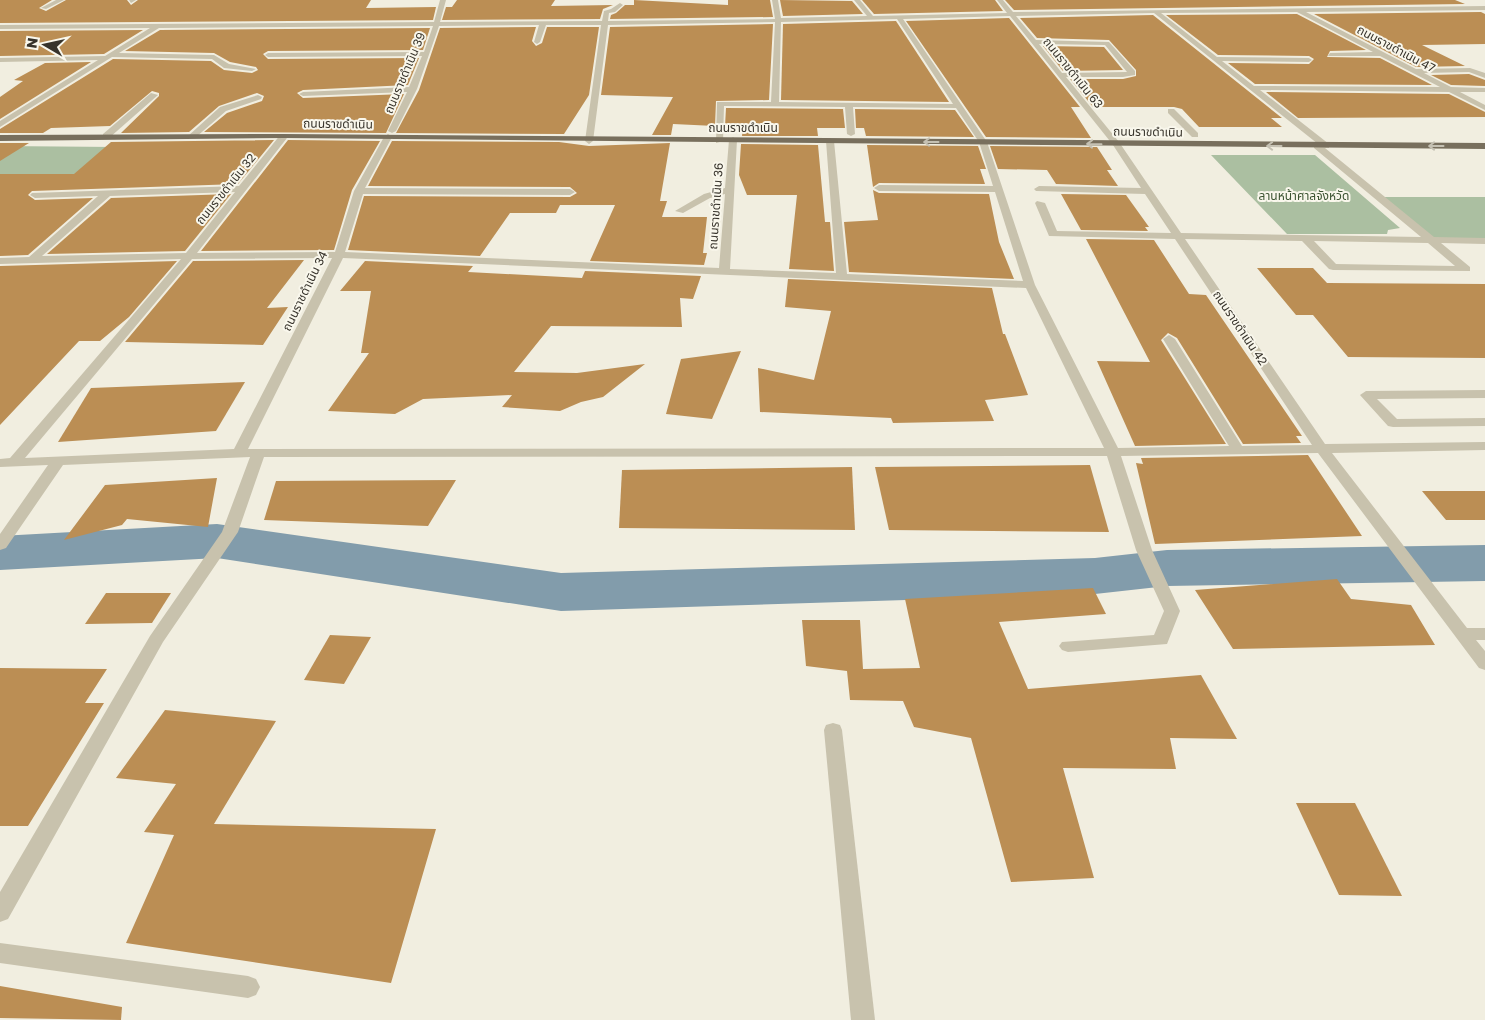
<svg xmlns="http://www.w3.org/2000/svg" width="1485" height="1020" viewBox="0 0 1485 1020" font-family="'Golos Text','Noto Sans Thai',sans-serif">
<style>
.green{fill:#abbfa1}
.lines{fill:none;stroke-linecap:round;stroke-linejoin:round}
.river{fill:#829cab;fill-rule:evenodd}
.building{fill:#bb8e54}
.minor{fill:#c8c2ad;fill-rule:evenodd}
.major{fill:#786f5d;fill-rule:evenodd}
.oneway{stroke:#c5c1b3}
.labels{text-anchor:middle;stroke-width:4;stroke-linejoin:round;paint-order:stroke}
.far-street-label{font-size:12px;fill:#37332b;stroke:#f9f7ec}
.far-park-label{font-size:12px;fill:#3b5331;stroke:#f9f7ec}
</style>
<rect width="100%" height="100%" fill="#f1eee0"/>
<g class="green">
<polygon points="0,146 116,147 77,177 0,177"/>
<polygon points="1211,155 1315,155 1400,228 1388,230 1387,234 1287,234"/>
<polygon points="1380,197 1485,197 1485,241 1434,241"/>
</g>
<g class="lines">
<polygon class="river" points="217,524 561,573 1095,558 1167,550 1485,545 1485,581 1167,586 1095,594 561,611 217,558 0,570 0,536"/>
</g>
<g class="building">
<polygon points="0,0 52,0 39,8 46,11 66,0 127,0 131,5 138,0 371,0 366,8 436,7 433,20 0,23"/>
<polygon points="457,0 555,0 551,6 613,5 603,9 600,19 442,20 446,7 452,7"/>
<polygon points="634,0 728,5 728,0 770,0 773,17 610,19 611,15 616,13 625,5 634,5"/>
<polygon points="780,0 852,1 863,14 783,16"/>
<polygon points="862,0 995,0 1003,11 874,14"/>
<polygon points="1005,0 1455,0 1465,4 1014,10"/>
<polygon points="1481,12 1485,14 1485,44 1422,45 1465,66 1416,67 1314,14"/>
<polygon points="1297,14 1366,50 1330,51 1327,57 1380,58 1432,85 1255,84 1228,63 1309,64 1314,59 1309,56 1218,55 1166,15"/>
<polygon points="1153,15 1282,118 1271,118 1282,127 1199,127 1182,109 1174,107 1093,107 1070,79 1123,79 1136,76 1136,70 1109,40 1037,38 1020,18"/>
<polygon points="1009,18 1080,107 1071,107 1091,138 986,137 906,21"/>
<polygon points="896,21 949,102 781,100 783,24"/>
<polygon points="773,24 769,100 716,101 715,126 673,124 671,135 652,135 673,97 601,95 610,27"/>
<polygon points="536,27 532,41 536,46 542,43 547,27 599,27 589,95 564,134 396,133 419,90 440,28"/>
<polygon points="430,28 423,50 268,51 263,54 268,59 419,58 408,85 303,90 297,93 303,98 404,94 386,133 204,132 227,113 262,101 264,96 257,93 219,106 189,132 121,133 159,96 159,93 152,91 110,126 51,128 43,133 0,133 0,129 113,59 211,61 224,70 252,73 258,70 256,67 230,62 214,53 125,51 160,30"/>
<polygon points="143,30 104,54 0,56 0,31"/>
<polygon points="1043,46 1104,47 1123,70 1063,71"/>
<polygon points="91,62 0,119 0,97 23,81 14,80 45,63"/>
<polygon points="1469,74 1485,80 1485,86 1451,85 1431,75"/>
<polygon points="1266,92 1449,94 1485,112 1485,117 1298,118"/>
<polygon points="726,108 843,109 845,128 817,128 818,136 742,136 743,127 725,126"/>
<polygon points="855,109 955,110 974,137 866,136 864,128 856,128"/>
<polygon points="274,140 238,184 32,191 28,195 35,200 93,198 28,255 0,256 0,174 74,174 111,142"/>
<polygon points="288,140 380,141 352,190 334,250 201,251"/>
<polygon points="392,141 559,142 589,146 670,143 660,201 667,201 662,217 707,217 703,253 707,253 704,265 590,261 615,205 560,205 556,213 510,213 480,256 348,250 364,196 570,197 577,193 570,187 368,186"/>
<polygon points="0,143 29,143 0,161"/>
<polygon points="741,144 818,145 825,222 830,222 834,271 789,269 797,195 747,195 739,175"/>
<polygon points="867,145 978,146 986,169 980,169 985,184 879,183 873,187"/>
<polygon points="990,146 1097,147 1112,170 1107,170 1118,186 1056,184 1047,170 998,169"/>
<polygon points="873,190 879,193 989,194 999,242 1014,279 849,272 844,222 878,220"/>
<polygon points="231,194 185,251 47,254 111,198"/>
<polygon points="1061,194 1126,195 1149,227 1145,227 1148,231 1081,230"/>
<polygon points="1086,239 1154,240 1189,294 1206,295 1302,436 1296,436 1301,443 1243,444 1177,338 1168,333 1161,340 1226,444 1135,446 1097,361 1150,362"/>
<polygon points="304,260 267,308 288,307 263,345 125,342 193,261"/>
<polygon points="177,261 129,317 100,341 79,341 0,425 0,266"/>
<polygon points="365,261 473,266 468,272 582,278 585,271 701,276 693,299 680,298 682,327 551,326 514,372 577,373 645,364 603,397 581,402 560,411 502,407 512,395 423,399 395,414 328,411 369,353 361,353 371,291 340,291"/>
<polygon points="1257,268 1313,268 1327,283 1485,284 1485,358 1348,357 1313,315 1296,315"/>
<polygon points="788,279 992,288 1003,334 1005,334 1028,395 985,400 994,421 893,423 891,418 760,412 758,368 814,380 831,311 785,307"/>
<polygon points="741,351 712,419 666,414 681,359"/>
<polygon points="245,382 216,431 58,442 91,388"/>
<polygon points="1308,455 1362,536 1155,544 1136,463 1143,464 1141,458"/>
<polygon points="1090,465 1109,532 889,530 875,467"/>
<polygon points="852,467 855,530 619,528 622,470"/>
<polygon points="217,478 208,527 127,519 122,525 64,540 105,485"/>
<polygon points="456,480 428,526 264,520 276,481"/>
<polygon points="1422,491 1485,491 1485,520 1446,520"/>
<polygon points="1337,579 1351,599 1411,605 1435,645 1233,649 1195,590"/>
<polygon points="1093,588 1106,614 999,622 1028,689 1201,675 1237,739 1170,738 1176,769 1063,768 1094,878 1011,882 971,738 914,727 903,701 850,700 847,671 806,666 802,620 860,620 863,669 920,668 905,599"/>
<polygon points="106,593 171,593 152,623 85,624"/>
<polygon points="330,635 371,637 344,684 304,680"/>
<polygon points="0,668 107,669 85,703 104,703 28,826 0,826"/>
<polygon points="165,710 276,721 214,824 436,829 391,983 126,943 174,835 144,832 176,784 116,778"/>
<polygon points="1296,803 1355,803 1402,896 1339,895"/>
<polygon points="0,986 122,1007 121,1020 0,1018"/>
</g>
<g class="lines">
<g class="minor">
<polygon points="56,0 64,0 46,9 41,8"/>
<polygon points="129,0 136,0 131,3"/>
<path d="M440 0H446L440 22 602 21 604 11 611 9 620 3 623 5 615 12 609 13 608 21 775 19 772 0H778L781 18 867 16 854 0H860L873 16 1007 13 997 0H1003L1013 12 1485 6V10L1306 12 1416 69 1470 68 1485 73V78L1469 72 1424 73 1451 87 1485 88V92H1460L1485 105V110L1449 92 1260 90 1329 144V148H1325L1434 237 1485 238V244L1441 243 1470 267V271L1333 270 1329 269 1302 241 1185 239 1325 444 1485 442V450L1332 453 1467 628H1485V640H1476L1485 651V670L1479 668 1318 453 1121 456 1152 550 1180 611 1167 644 1068 652 1062 650 1059 646 1062 642 1154 635 1164 611 1136 550 1107 456 264 457 238 532 163 642 8 919 0 922V892L150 636 222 532 250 457 63 465 6 548 0 550V534L48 465 0 467V459L10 458 181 259 0 264V258L29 257 98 196 35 198 30 195 32 193 239 186 281 134H284L288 136 287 138 197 253 335 252 354 191 384 137 388 134 392 137 365 188 570 189 575 192 570 195 363 194 345 252 719 268 725 194 710 198 683 213 675 211 704 194 725 188 729 140 733 137 737 140 730 269 836 273 826 141 830 138 834 141 847 274 1023 281 995 192 879 191 874 188 879 185 993 186 979 142 956 108 853 107 855 134 851 136 847 134 845 107 724 106 723 141 716 143 717 102H771L775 22 608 25 593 141 589 144 585 141 601 25H546L540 42 537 44 534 42 539 25 439 26 417 89 396 131 392 133 388 131 407 92 303 96 299 94 303 92 409 87 422 56 268 57 265 55 268 53 424 52 433 26 159 28 119 53 214 55 229 64 256 69 252 71 224 68 212 59 112 57 0 127V121L98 60 0 62V58L105 56 150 28 0 29V25L434 22ZM1297 12 1373 52 1330 53 1328 56H1380L1440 87 1254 86 1222 61 1309 62 1312 60 1309 58 1217 57 1161 13ZM1154 13 1318 144H1314V148L1421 237 1181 233 1119 142 1066 77H1123L1135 75V71L1109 42 1036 40 1016 16ZM1010 16 1113 145 1141 188 1039 186 1034 189 1036 191 1145 194 1171 233 1057 231 1045 203 1037 201 1035 203 1049 236 1175 239 1312 445 1242 446 1175 339 1169 335 1163 339 1229 446 1118 448 1035 285 987 142 903 19ZM897 19 953 104 779 102 781 22ZM1039 44 1105 45 1127 72 1062 73ZM235 192 186 253 42 256 110 196ZM1314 241 1428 243 1455 266 1336 264ZM332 258 234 449 25 458 192 259ZM343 258 1026 288 1104 448 248 449Z"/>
<polygon points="151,93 158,95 109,138 103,138 103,134"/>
<polygon points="258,95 262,97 261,99 226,111 195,138 188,136 220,107"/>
<polygon points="1168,109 1174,109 1198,133 1198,137 1192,137 1168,113"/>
<polygon points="1485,390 1485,398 1377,399 1397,419 1485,418 1485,426 1393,427 1388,426 1360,395 1366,391"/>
<polygon points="833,723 840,725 842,730 875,1020 851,1020 824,730 826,725"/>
<polygon points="0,943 248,976 256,979 260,987 256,995 248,998 0,963"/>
</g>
<polygon class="major" points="284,134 1485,143 1485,149 284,138 0,141 0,135"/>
</g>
<defs><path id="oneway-shaft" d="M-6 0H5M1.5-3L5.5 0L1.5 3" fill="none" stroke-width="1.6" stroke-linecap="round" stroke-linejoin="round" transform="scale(1.25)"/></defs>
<g class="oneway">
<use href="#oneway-shaft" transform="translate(931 142) rotate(-180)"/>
<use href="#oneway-shaft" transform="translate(1094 144) rotate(-179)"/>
<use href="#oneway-shaft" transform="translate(1274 146) rotate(-180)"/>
<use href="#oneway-shaft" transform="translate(1436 146) rotate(-180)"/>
</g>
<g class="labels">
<g class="far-street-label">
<text transform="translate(1396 49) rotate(28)" y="4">ถนนราขดำเนิน 47</text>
<text transform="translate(405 73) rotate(-67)" y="4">ถนนราชดำเนิน 39</text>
<text transform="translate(1073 73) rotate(51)" y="4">ถนนราขดำเนิน 63</text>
<text transform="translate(338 124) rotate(1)" y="4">ถนนราขดำเนิน</text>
<text x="743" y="132">ถนนราขดำเนิน</text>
<text transform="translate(1148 132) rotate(1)" y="4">ถนนราขดำเนิน</text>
<text transform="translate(226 189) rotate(-51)" y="4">ถนนราขดำเนิน 32</text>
<text transform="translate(716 206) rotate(-86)" y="4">ถนนราขดำเนิน 36</text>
<text transform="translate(305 291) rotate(-64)" y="4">ถนนราชดำเนิน 34</text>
<text transform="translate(1240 328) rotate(56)" y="4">ถนนราขดำเนิน 42</text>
</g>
<g class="far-park-label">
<text x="1304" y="200">ลานหน้าศาลจังหวัด</text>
</g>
</g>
<g transform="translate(45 45) rotate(279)" stroke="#f9f7ec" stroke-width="4" paint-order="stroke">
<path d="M0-4L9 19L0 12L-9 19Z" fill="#37332b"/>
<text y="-8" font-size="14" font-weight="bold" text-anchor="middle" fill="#37332b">N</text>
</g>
</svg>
